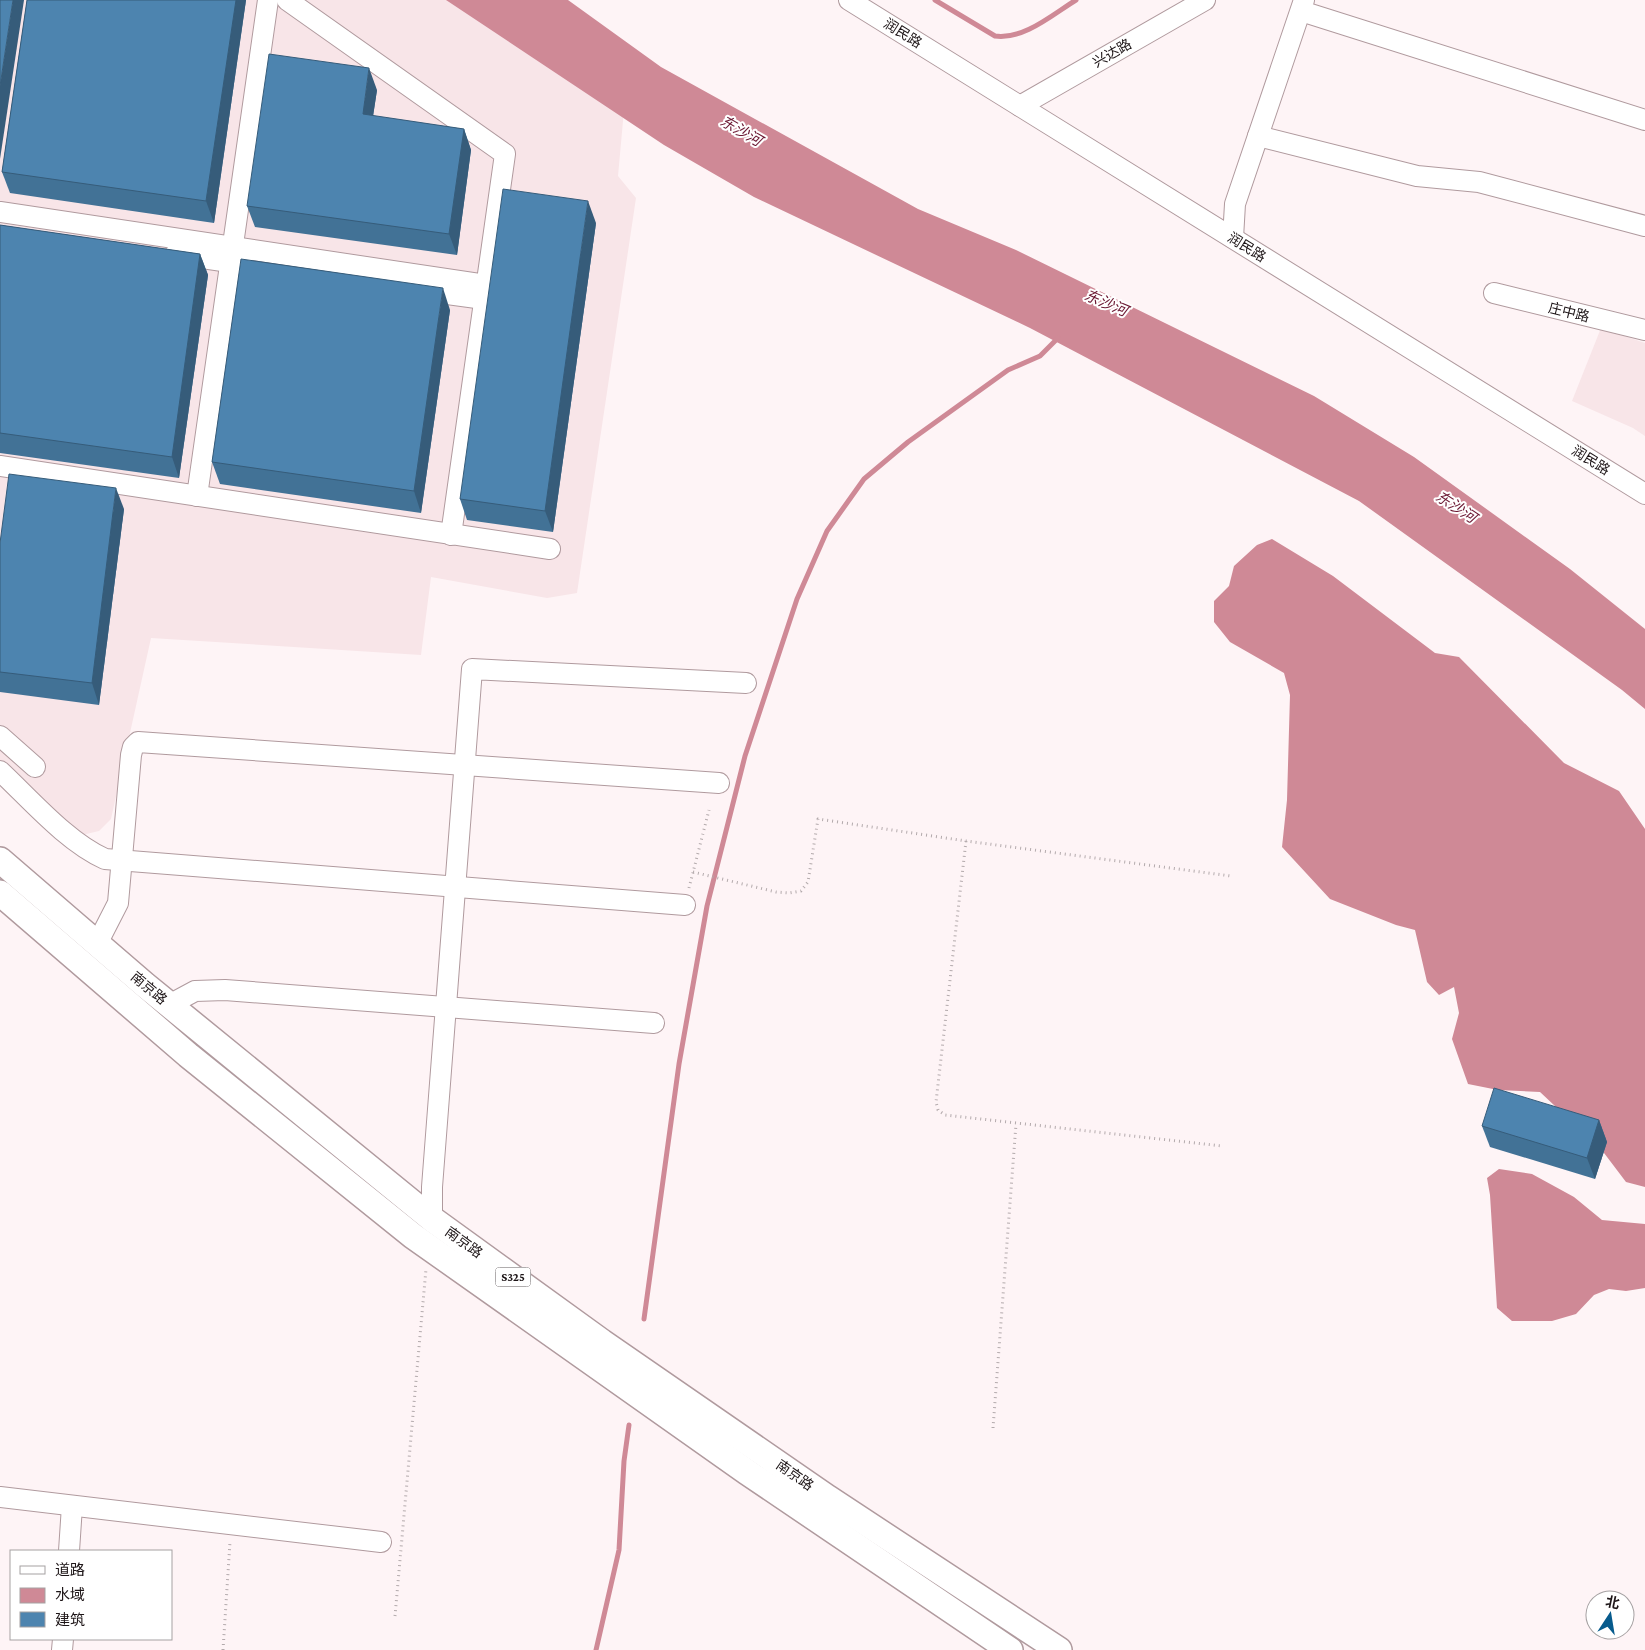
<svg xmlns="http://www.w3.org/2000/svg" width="1645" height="1650" viewBox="0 0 1645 1650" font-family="'Crimson Pro','Noto Sans SC',serif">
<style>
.built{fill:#f8e5e8}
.water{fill:#cf8996}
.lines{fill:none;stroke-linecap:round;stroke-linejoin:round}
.stream{stroke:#cf8996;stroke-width:5}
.minor-casing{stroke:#b09a9e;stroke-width:22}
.major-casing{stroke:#b09a9e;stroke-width:28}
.path{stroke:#b3aaac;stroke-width:3;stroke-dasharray:1 4;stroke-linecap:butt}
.minor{stroke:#fff;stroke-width:20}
.major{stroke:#fff;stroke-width:25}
.wall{fill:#427296}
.shaded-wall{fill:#365c7a}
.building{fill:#4d84af;stroke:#365c7a}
.labels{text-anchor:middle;stroke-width:4;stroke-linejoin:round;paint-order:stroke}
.shield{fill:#fff;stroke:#615b5d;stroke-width:1}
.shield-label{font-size:12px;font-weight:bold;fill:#1d1517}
.street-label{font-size:14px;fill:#1d1517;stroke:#fff}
.water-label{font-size:15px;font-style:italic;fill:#6a1631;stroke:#fff}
</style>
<rect width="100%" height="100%" fill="#fef4f6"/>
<g class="built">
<polygon points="0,0 474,0 624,110 618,176 636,198 577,593 547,598 431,577 421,655 151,638 111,819 99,831 82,835 0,760"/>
<polygon points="1601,328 1645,343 1645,436 1633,428 1572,401"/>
</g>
<g class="water">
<polygon points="446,0 568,0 661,67 918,209 1016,250 1314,396 1414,457 1570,569 1645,629 1645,709 1622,690 1359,501 1030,328 754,197 664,145"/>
<polygon points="1272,539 1333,576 1435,653 1459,657 1564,763 1619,791 1645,829 1645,1187 1626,1182 1601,1149 1540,1092 1498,1090 1468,1084 1452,1039 1459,1013 1454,987 1439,995 1427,982 1415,930 1396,925 1330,899 1282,847 1287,800 1290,695 1284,673 1230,642 1214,622 1214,601 1229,586 1234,566 1257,545"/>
<polygon points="1499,1169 1532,1174 1574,1197 1602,1220 1645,1224 1645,1288 1626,1291 1609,1289 1594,1295 1576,1314 1552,1321 1512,1321 1497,1308 1490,1195 1487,1178"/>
</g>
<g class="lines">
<g class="stream">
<path d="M935 0 995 36C1024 40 1053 14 1076 0"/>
<polyline points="644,1319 679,1064 707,906 745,756 797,599 827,531 864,479 908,442 1008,370 1040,356 1058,338"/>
<polyline points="596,1650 619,1550 624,1461 629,1425"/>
</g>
<g class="minor-casing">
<g id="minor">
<polyline points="287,0 505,154 451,535"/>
<polyline points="849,0 1645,494"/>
<polyline points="1301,11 1645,120"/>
<polyline points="1020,106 1205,0"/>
<polyline points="1258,136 1417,176 1479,182 1645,226"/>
<polyline points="0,212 486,285"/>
<polyline points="1233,238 1235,204 1304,0"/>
<polyline points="175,254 243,264"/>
<polyline points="418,290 484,299"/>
<polyline points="1494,293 1645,330"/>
<polyline points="0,466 550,549"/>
<polyline points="197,496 268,0"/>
<polyline points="0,736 35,767"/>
<path d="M0 771C31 800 67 842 105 859L685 905"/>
<polyline points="97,944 118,903 131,755 133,747 138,742 719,783"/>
<polyline points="169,1005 195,991 225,990 654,1023"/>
<polyline points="432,1219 432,1187 472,669 746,683"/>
<polyline points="0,1497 381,1542"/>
<polyline points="69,1551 72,1506"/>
<polyline points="62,1650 63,1639"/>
</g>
</g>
<g class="major-casing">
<g id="major">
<polyline points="0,860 145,985 432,1219 602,1342 828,1498 1059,1650"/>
<polyline points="0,893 188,1055 413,1236 747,1472 1010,1650"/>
</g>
</g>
<g class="path">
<polyline points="966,841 936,1102 938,1110 945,1115 1222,1146"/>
<polyline points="693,872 776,892 789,893 801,891 808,882 818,819 966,841 1231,876"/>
<polyline points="689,888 709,810"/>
<polyline points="993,1428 1016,1124"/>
<polyline points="395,1616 426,1269"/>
<polyline points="223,1650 230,1542"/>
</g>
<use href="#minor" class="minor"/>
<use href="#major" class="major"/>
</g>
<g class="wall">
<polygon points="27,0 246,0 214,223 10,193 2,172"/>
<polygon points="377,90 373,116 464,129 471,150 457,255 255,227 247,206"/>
<polygon points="596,223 553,532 467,520 460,499"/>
<polygon points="0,225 200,254 208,275 179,478 0,453"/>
<polygon points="450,310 421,513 220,484 212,462"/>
<polygon points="124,509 99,705 0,692 0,543"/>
<polygon points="1599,1120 1607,1142 1595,1179 1490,1147 1482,1126"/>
</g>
<g class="shaded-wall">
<polygon points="13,0 24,0 0,159 0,86"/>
<polygon points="236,0 246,0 214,223 206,201"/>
<polygon points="369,68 377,90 370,136 363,114"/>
<polygon points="464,129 471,150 457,255 449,234"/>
<polygon points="588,201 596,223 553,532 545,511"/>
<polygon points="200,254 208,275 179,478 172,457"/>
<polygon points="443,288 450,310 421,513 414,491"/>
<polygon points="116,488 124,509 99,705 92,683"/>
<polygon points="1599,1120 1607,1142 1595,1179 1587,1158"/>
</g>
<g class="building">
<polygon points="0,0 13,0 0,86"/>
<polygon points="27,0 236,0 206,201 2,172"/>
<polygon points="269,54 369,68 363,114 464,129 449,234 247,206"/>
<polygon points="503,189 588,201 545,511 460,499"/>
<polygon points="0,225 200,254 172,457 0,433"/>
<polygon points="241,259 443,288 414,491 212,462"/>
<polygon points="9,474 116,488 92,683 0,672 0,543"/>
<polygon points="1494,1088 1599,1120 1587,1158 1482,1126"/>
</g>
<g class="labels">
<rect class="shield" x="495.5" y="1267.5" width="35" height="19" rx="4"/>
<g class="shield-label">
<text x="513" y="1281">S325</text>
</g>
<g class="street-label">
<text transform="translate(903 33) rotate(32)" y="5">润民路</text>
<text transform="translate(1112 53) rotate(-30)" y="5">兴达路</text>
<text transform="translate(1247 247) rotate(32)" y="5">润民路</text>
<text transform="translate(1569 312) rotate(14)" y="5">庄中路</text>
<text transform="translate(1591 460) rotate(32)" y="5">润民路</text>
<text transform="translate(149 988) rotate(40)" y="5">南京路</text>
<text transform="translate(464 1242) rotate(36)" y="5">南京路</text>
<text transform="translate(795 1475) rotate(35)" y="5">南京路</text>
</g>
<g class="water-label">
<text transform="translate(741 131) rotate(30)" y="5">东沙河</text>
<text transform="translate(1106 303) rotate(23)" y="5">东沙河</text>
<text transform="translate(1456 507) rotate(33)" y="5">东沙河</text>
</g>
</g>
<rect x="10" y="1550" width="162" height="90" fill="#ffffff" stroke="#a5a1a2"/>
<rect x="20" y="1566" width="25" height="8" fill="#ffffff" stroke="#a5a1a2"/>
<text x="55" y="1575" font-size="15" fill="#1d1517">道路</text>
<rect x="20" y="1588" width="25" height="15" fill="#cf8996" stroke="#a5a1a2"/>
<text x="55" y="1600" font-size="15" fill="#1d1517">水域</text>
<rect x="20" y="1612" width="25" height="15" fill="#4d84af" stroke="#a5a1a2"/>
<text x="55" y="1625" font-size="15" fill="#1d1517">建筑</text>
<g transform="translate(1610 1615) rotate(12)"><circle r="24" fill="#ffffff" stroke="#a5a1a2"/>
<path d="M0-4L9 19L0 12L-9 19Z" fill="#075b8d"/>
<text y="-8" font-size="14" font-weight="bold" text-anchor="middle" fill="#1d1517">北</text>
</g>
</svg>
